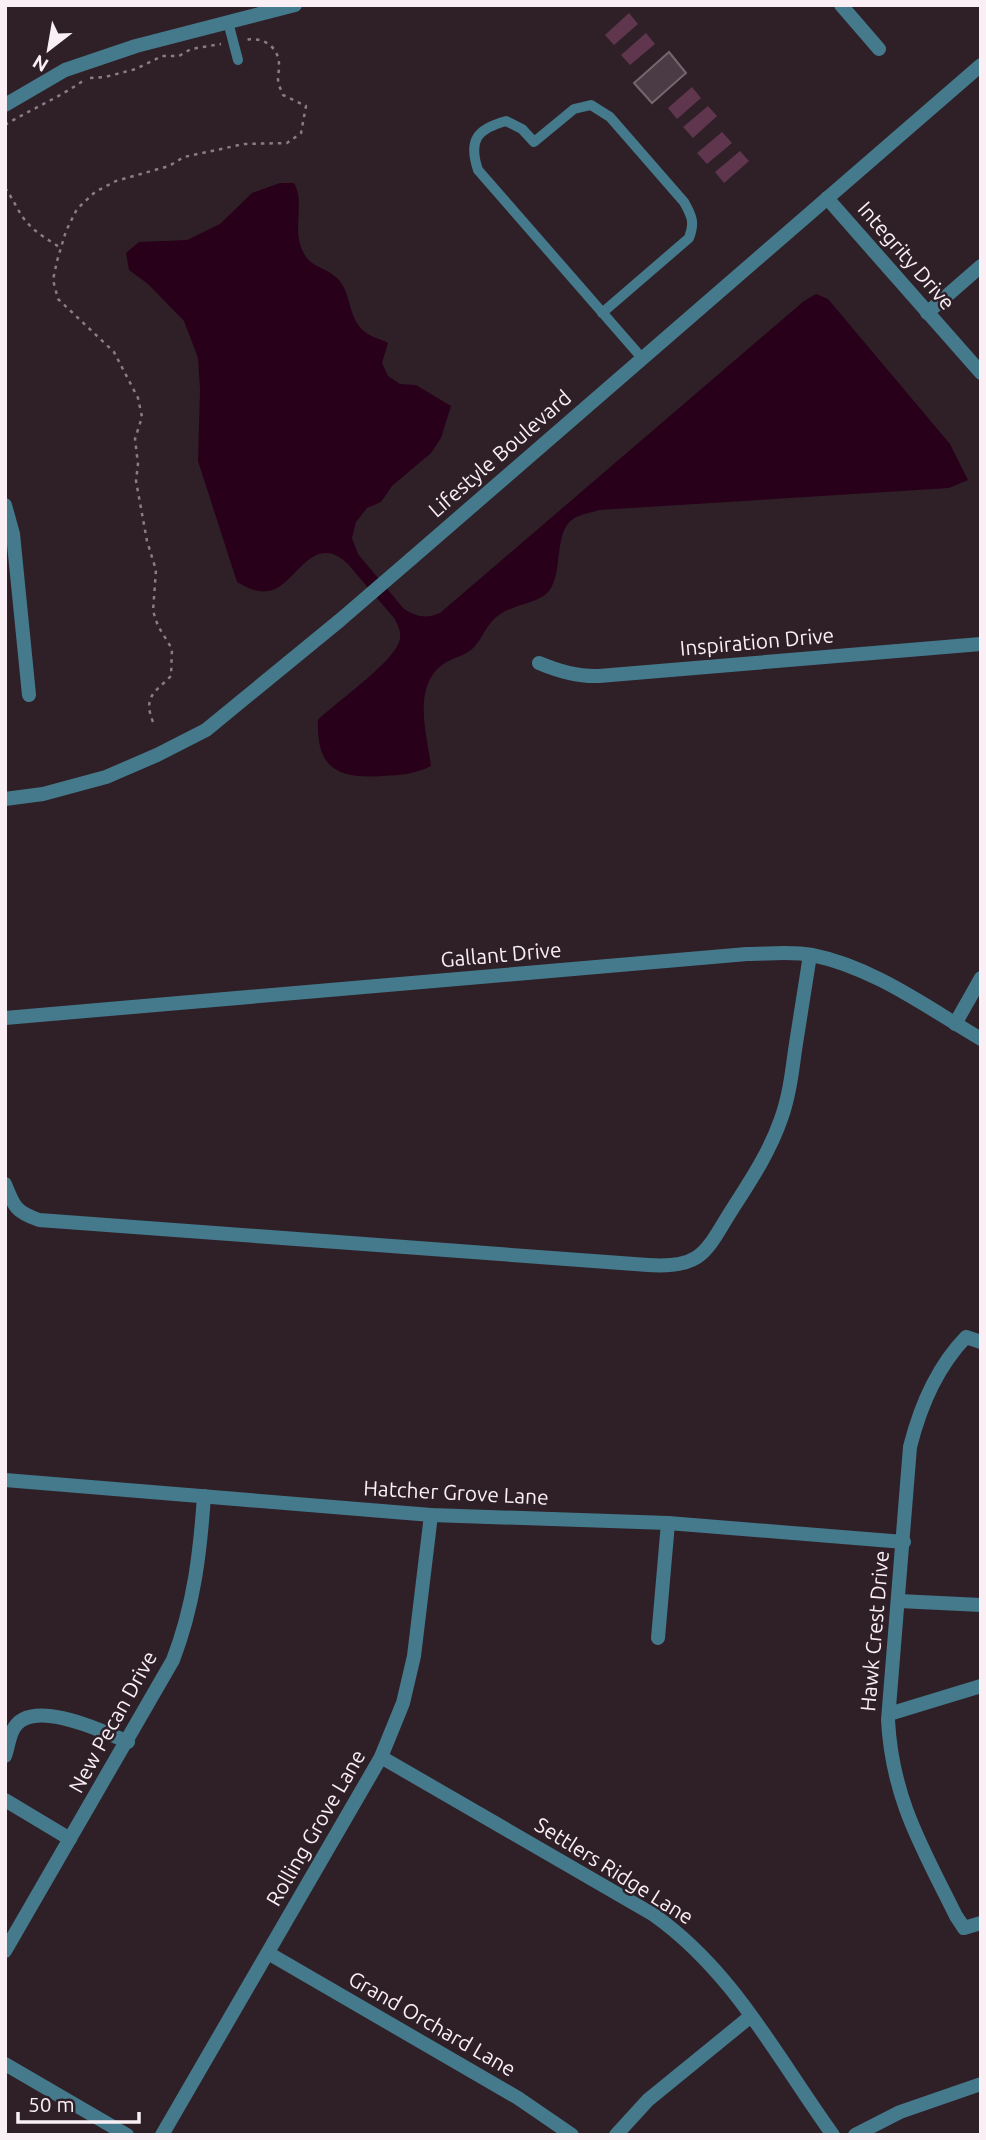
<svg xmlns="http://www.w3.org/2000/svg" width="986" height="2140" viewBox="0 0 986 2140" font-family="Ubuntu,sans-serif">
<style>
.green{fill:#5f364d}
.water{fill:#280019}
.building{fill:#4b3b44;stroke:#77656e;stroke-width:2}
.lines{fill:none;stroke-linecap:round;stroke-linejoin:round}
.path{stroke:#897c83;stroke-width:2.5;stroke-dasharray:3.5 5;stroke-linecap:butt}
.service{stroke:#457a8c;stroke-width:10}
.minor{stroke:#457a8c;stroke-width:14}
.tertiary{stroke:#457a8c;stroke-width:14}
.labels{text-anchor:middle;stroke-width:5;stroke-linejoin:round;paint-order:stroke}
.street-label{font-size:21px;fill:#faeff5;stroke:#2f2028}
</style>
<rect width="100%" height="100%" fill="#2f2028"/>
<g class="green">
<polygon points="629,13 638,24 614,45 605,35"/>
<polygon points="646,33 655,44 630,65 621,55"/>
<polygon points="692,87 701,98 677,119 668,108"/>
<polygon points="708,106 717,116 693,138 683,127"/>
<polygon points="722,132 732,143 707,164 697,153"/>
<polygon points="740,151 749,161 724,183 715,172"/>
</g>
<path class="water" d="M280 183H294C305 202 293 226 301 247 309 269 323 265 337 278 352 292 347 317 364 331 370 337 381 339 388 343L382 363 388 376 400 384 416 385 451 406 441 438 431 453 392 486 381 502 367 508 356 522 352 538 358 554 404 609C418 617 425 619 440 613L804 301 816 294 828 299 950 444 968 480 949 488 599 510C591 513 580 514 573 519 552 533 565 578 546 594 535 603 515 605 502 613 485 623 484 639 471 650 462 657 451 658 442 665 412 688 427 734 431 766 415 774 401 775 383 776 339 779 316 770 318 720 336 702 396 661 400 639 401 631 398 625 394 618L347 563C311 530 295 588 268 591 256 593 246 587 237 582L198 461 200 389 198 358 184 321 148 284 129 270 126 253 139 242 187 240 220 224 252 193Z"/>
<polygon class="building" points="669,52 686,73 652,103 634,83"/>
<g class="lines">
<g class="path">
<polyline points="90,78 105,77 136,69 162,56 179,56 191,49 221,44"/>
<path d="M5 125C31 109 59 98 84 80"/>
<path d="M5 188C12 197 16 207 22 216 32 231 47 239 61 248"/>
<path d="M153 722C143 697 154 693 171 676L172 649 158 626 153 611 156 570 147 541 136 481 138 464 135 439 142 417 138 398 114 352 58 299 53 280 57 261 66 231 77 209 95 192 116 181 169 166 184 157 244 144 287 143 301 133 306 106 283 95C281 90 278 84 278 79 278 75 279 71 279 67 280 47 263 36 245 40"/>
</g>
<g class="service">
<polyline points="228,22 238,60"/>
<path d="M602 313 689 238C695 223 692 216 684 202L610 117 591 105 574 109 534 142 522 129 506 121C477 129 468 140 478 170L642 358"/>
</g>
<g class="minor">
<polyline points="841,5 879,49"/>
<polyline points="5,105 65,70 136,46 295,5"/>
<polyline points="827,198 981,373"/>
<polyline points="927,313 981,266"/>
<polyline points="5,505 13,534 29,695"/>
<polyline points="339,621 411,559"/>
<path d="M539 663C558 671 578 677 599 676L981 644"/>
<path d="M5 1018 747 954C769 954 791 951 812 955 873 967 928 1008 981 1039"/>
<polyline points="955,1024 981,978"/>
<path d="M5 1184C14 1207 16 1212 39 1220L648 1265C704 1269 706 1250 733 1208 751 1180 770 1151 781 1119 789 1097 792 1073 795 1050 800 1019 805 987 810 955"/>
<path d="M981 1342 966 1337C937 1367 920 1407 910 1447L888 1720C892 1798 922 1847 956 1916L964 1928 981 1923"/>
<polyline points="5,1480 431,1515 668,1523 904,1542"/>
<polyline points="899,1601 981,1605"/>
<polyline points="658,1638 668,1523"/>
<polyline points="889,1714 981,1686"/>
<path d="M5 1756C8 1748 9 1737 13 1730 29 1696 103 1731 128 1742"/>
<path d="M381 1757 654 1915C734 1972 776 2056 833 2135"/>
<polyline points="5,1800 70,1839"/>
<path d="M5 1951 173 1660C194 1605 200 1554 204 1496"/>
<polyline points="268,1953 518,2098 572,2135"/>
<polyline points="5,2064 127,2135"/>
<polyline points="162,2135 381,1757 403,1703 414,1656 431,1515"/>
<polyline points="616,2135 648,2100 751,2016"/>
</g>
<g class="tertiary">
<polyline points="411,559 981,65"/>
<polyline points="5,799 43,794 106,777 157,755 206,730 339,621"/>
<polyline points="855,2135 900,2112 981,2084"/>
</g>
</g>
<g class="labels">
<g class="street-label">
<text transform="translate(906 256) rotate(49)" y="7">Integrity Drive</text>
<text transform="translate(500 454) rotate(-41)" y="7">Lifestyle Boulevard</text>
<text transform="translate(757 642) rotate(-5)" y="7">Inspiration Drive</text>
<text transform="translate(501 955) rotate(-5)" y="7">Gallant Drive</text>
<text transform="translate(456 1493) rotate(3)" y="7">Hatcher Grove Lane</text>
<text transform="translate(875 1631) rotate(-85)" y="7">Hawk Crest Drive</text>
<text transform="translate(113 1722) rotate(-61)" y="7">New Pecan Drive</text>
<text transform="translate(316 1828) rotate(-60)" y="7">Rolling Grove Lane</text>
<text transform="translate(614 1871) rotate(32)" y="7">Settlers Ridge Lane</text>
<text transform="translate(432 2024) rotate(30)" y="7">Grand Orchard Lane</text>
</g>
</g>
<rect width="986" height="2140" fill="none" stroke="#faeff5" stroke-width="14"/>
<g transform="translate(49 49) rotate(211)" stroke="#2f2028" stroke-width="5" paint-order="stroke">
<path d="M0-5L12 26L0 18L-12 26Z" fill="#faeff5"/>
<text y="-10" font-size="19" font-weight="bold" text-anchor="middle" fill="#faeff5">N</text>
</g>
<path d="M18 2112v10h121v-10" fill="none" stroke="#faeff5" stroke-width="3.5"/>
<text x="28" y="2112" font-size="21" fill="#faeff5" stroke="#2f2028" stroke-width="5" paint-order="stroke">50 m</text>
</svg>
